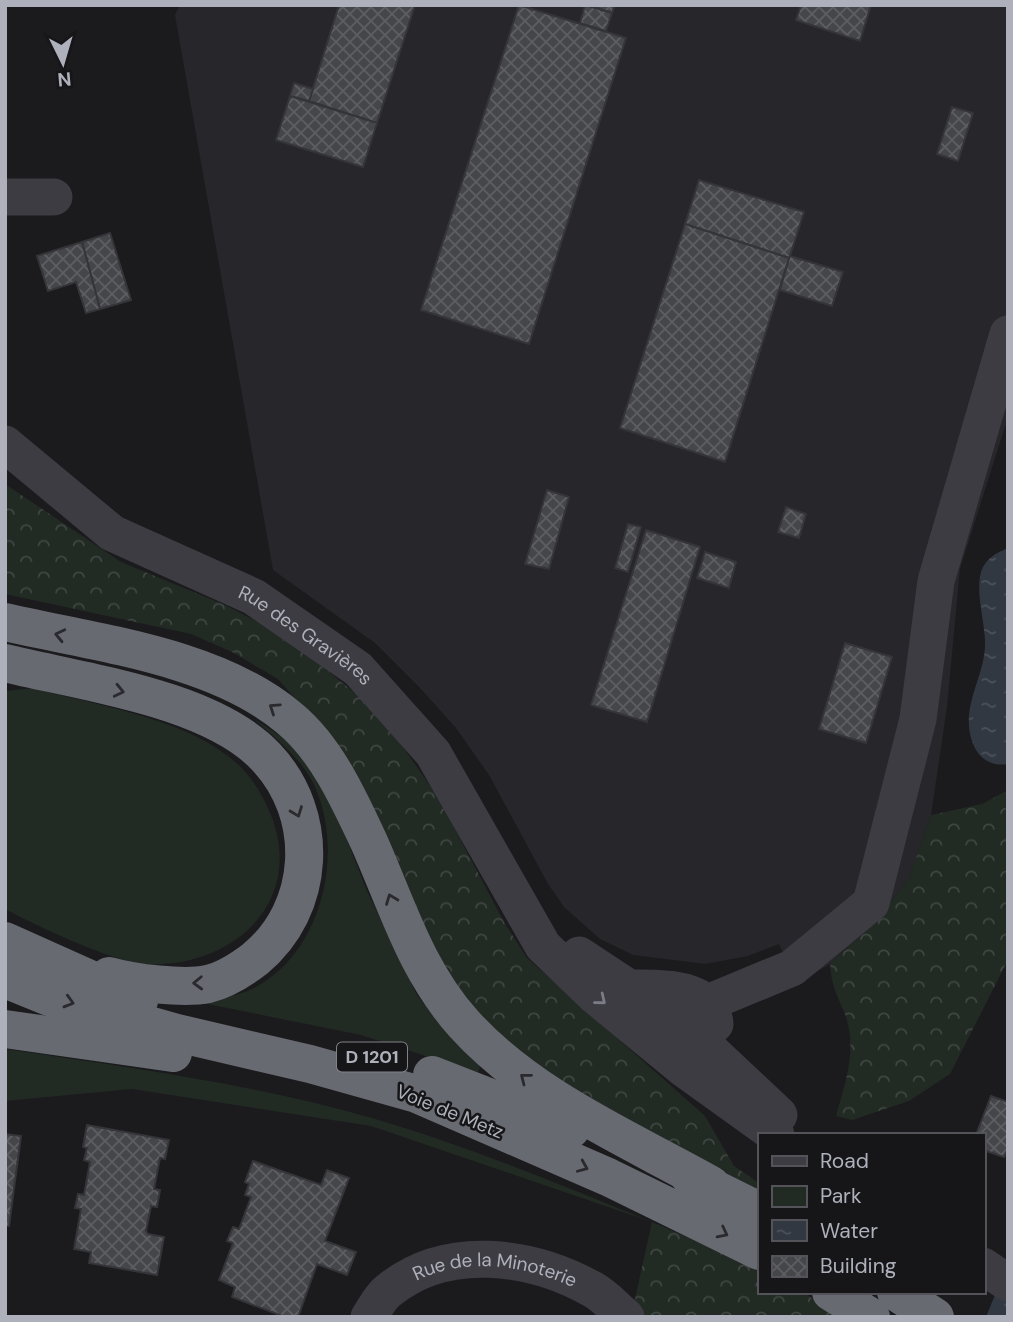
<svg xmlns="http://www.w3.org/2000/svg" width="1013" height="1322" viewBox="0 0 1013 1322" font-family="'DM Sans',sans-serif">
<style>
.built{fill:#27262a}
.green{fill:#222a24}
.forest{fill:url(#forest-crowns)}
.water{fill:url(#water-ripples)}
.building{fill:url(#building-cross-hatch);stroke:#353539;stroke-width:2}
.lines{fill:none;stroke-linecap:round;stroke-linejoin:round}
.minor{stroke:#3c3c42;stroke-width:37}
.highway{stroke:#686a72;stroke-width:38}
.oneway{stroke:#2a2a2e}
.oneway2{stroke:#7b7c85}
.labels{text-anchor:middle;stroke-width:5;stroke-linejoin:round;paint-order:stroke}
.shield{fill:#161518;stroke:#80828a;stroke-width:2}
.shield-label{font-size:18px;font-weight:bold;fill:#aeb1bb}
.street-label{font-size:19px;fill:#aeb1bb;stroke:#161518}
</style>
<defs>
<pattern id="forest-crowns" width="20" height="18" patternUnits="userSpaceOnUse" patternTransform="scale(1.75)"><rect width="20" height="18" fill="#222a24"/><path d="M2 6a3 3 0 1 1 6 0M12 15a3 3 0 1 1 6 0" fill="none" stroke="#404642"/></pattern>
<pattern id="water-ripples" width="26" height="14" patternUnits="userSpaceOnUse" patternTransform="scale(1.75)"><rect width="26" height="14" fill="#313841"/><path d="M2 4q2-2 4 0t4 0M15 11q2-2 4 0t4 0" fill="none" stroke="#4c525a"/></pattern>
<pattern id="building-cross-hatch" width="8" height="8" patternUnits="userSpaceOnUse" patternTransform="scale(1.75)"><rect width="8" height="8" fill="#45464a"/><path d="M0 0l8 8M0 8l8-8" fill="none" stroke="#5d5e62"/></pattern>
</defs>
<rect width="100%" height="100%" fill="#1b1a1d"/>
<polygon class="built" points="180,5 1008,5 1008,417 960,569 947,707 931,815 908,880 870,927 830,964 798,983 779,944 748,956 705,964 633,955 600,939 564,907 548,884 489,775 456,728 421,689 375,643 273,570 175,15"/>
<g class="green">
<path d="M33 688C92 704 180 718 228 756 249 772 261 791 271 815 306 904 230 970 143 964 114 962 32 924 5 909V691Z"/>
<path d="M253 718 290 742 316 774 336 812 367 891 417 995 441 1026 480 1067 478 1073 361 1035 197 1002C215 999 237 997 254 988 323 952 345 852 314 785 301 758 275 738 253 718Z"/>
<path d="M5 1049C127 1067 253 1084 372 1118 468 1146 559 1184 652 1222L371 1126 132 1089 5 1101Z"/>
</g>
<g class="forest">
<polygon points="5,484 121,562 225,605 266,626 306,653 379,713 438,797 504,922 527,958 705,1116 734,1166 759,1183 759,1191 527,1063 455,993 321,728 278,679 232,652 191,634 5,594"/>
<path d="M1008 790V960L950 1074 909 1101 852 1120 836 1116C845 1083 857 1051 846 1017 838 995 832 990 830 964L870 927 908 880 931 815 982 804Z"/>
<polygon points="652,1222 759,1268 759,1292 802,1292 843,1317 631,1317"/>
</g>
<g class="water">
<path d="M1008 548V764C979 769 967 741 969 715 971 692 984 670 985 647 986 623 975 596 981 572 985 559 996 553 1008 548Z"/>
<polygon points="1008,1263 1008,1317 986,1317"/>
</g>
<g class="building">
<polygon points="339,5 415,5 377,123 309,101"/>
<polygon points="519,5 626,38 529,344 421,310"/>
<polygon points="585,5 612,13 606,31 580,23"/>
<polygon points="589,5 615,5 612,13"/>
<polygon points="801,5 871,5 860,41 796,20"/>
<polygon points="294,83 313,89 309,101 290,96"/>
<polygon points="290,96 377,123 363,167 276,140"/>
<polygon points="952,107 973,113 958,161 937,154"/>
<polygon points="699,180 804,212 790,256 843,272 832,306 780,290 789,258 685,224"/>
<polygon points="685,224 789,258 725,462 620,428"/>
<polygon points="110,233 131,300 100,309 82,242"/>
<polygon points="82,242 100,309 86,313 76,282 48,291 37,256"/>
<polygon points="547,490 569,497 549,569 525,564"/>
<polygon points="786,507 806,514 799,538 778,532"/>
<polygon points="628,524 641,527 628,572 615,568"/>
<polygon points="646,530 700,547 647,722 591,705"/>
<polygon points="705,552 736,562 729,588 697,578"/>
<polygon points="845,643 892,657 866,743 819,729"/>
<polygon points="991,1096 1008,1102 1008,1148 1004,1157 983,1150 983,1135 976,1135"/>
<polygon points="87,1125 169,1140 165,1159 160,1158 154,1189 160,1190 157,1207 151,1206 146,1231 148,1234 164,1237 157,1275 89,1263 91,1252 74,1249 81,1209 75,1208 78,1194 84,1195 90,1162 84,1160 87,1148 83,1147"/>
<polygon points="5,1134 21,1136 9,1226 5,1226"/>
<polygon points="253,1161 321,1185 327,1170 349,1178 325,1241 356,1252 347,1275 317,1264 298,1317 285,1317 232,1297 235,1287 219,1280 233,1243 227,1241 233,1227 239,1229 251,1197 245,1195 249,1184 245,1182"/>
</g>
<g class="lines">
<g class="minor">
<polyline points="5,197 54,197"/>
<path id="s1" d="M5 444 112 533 254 597 358 669 433 753 543 946 594 995 684 1069 776 1135"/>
<polyline points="579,955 629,988 712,1052 779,1115"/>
<path d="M629 988C656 988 712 984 715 1024"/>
<polyline points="705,1004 792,968 871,903 918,719 936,581 1008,334"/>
<polyline points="983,1266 1008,1283"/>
<path id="s2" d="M369 1317C375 1308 380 1297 388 1291 446 1243 531 1255 592 1289 605 1296 615 1308 626 1317"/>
</g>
<g class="highway">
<path d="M5 622C96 643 216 656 289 718 326 748 349 799 369 842 397 905 416 971 464 1024 530 1097 627 1138 711 1185"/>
<path d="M5 663C82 682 211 698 266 757 321 815 316 909 255 959 242 969 225 980 208 984 183 989 134 983 109 976"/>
<polyline points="5,941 139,1001"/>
<polyline points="5,979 49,997 177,1033 310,1064 417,1094 608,1177 759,1251"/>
<polyline points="5,1029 173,1053"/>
<polyline points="432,1075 571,1129"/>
<polyline points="689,1176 759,1211"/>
<polyline points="831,1292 871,1317"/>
<polyline points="896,1292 935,1317"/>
</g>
</g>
<defs><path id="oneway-chevron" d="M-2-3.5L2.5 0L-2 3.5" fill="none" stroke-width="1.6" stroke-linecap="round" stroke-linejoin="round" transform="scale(1.75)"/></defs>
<g class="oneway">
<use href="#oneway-chevron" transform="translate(60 635) rotate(-167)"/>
<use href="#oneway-chevron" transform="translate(119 691) rotate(13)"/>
<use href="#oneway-chevron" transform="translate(274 708) rotate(-146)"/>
<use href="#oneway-chevron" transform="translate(297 812) rotate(69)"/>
<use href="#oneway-chevron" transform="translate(391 899) rotate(-111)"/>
<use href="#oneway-chevron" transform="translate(198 983) rotate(178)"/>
<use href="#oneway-chevron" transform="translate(69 1002) rotate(16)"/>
<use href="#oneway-chevron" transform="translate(525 1078) rotate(-142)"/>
<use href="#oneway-chevron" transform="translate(583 1167) rotate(23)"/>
<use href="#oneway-chevron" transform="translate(723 1233) rotate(27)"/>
</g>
<use class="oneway2" href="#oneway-chevron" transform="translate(601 1000) rotate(39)"/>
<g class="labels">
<rect class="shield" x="337" y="1042.5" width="70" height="29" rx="5"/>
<g class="shield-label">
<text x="372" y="1063">D 1201</text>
</g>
<g class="street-label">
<text dy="7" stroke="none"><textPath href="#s1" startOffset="359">Rue des Gravières</textPath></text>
<text transform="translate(450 1111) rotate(22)" y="7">Voie de Metz</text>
<text dy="7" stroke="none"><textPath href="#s2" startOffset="147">Rue de la Minoterie</textPath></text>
</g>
</g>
<rect width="1013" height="1322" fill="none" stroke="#aeb1bb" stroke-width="14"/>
<rect x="758" y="1133" width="228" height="161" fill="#161518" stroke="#535359" stroke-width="2"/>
<rect x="772" y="1156" width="35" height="10" fill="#3c3c42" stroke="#535359" stroke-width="2"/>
<text x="820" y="1168" font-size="21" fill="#aeb1bb">Road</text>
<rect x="772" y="1186" width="35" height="21" fill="#222a24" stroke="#535359" stroke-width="2"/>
<text x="820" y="1203" font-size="21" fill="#aeb1bb">Park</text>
<rect x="772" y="1220" width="35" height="21" fill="url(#water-ripples)" stroke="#535359" stroke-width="2"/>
<text x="820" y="1238" font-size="21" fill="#aeb1bb">Water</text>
<rect x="772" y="1256" width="35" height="21" fill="url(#building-cross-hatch)" stroke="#535359" stroke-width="2"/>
<text x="820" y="1273" font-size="21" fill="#aeb1bb">Building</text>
<g transform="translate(63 63) rotate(175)" stroke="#161518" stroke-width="5" paint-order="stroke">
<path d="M0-5L12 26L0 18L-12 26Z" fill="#aeb1bb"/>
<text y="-10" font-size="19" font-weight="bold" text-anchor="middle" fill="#aeb1bb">N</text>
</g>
</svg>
